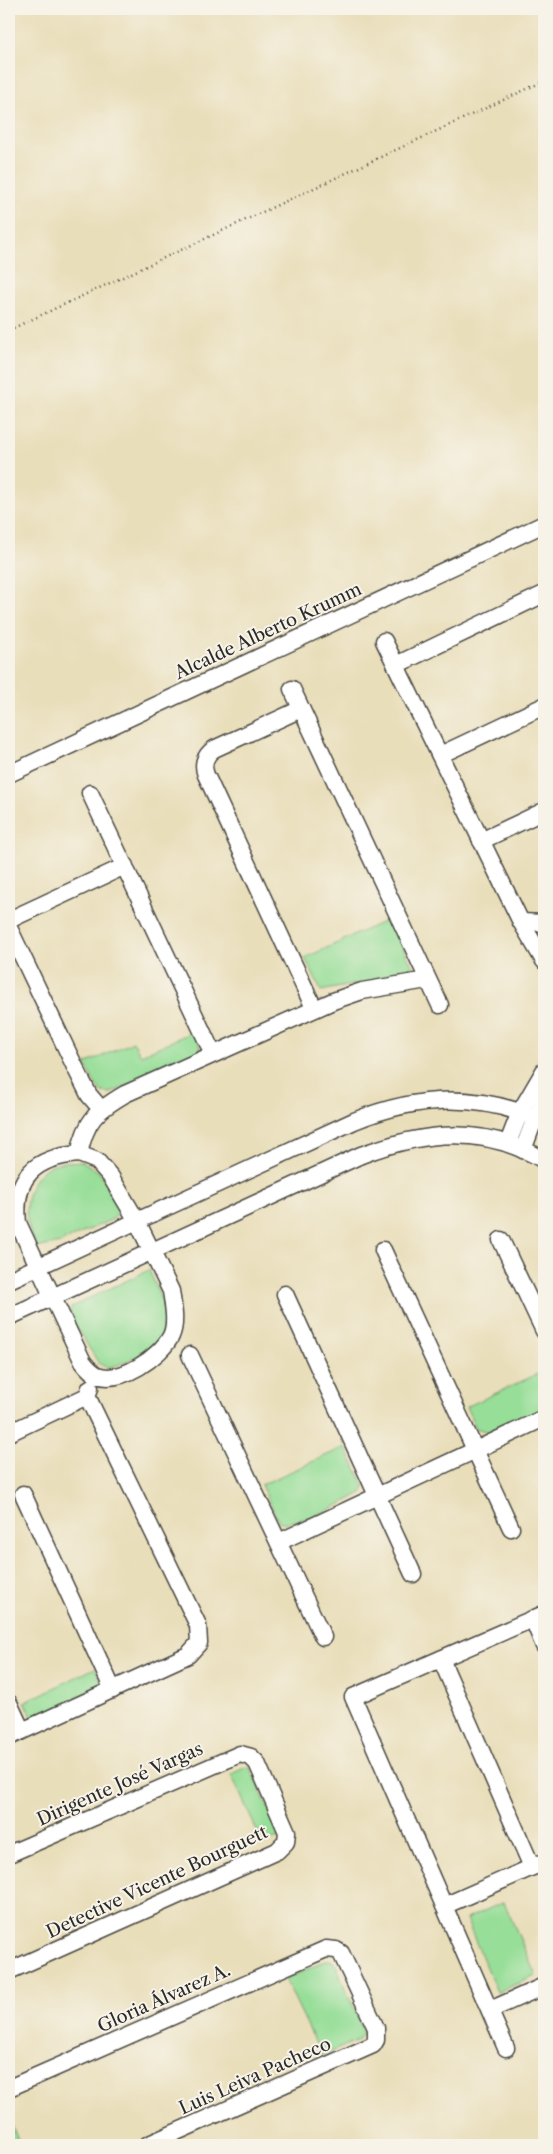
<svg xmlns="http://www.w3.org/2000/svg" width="553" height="2154" viewBox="0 0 553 2154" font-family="'Libre Caslon Text',serif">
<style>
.green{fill:#97de98;stroke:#618462}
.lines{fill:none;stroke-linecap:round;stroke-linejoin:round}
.minor-casing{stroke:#484640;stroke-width:19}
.path{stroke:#484640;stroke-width:2.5;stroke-dasharray:1 4;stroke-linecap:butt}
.minor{stroke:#fff;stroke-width:16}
.labels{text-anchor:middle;stroke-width:4;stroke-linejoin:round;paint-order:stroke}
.street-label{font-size:18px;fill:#2b2b2b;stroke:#f7f3e8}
</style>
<rect width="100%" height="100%" fill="#f7f3e8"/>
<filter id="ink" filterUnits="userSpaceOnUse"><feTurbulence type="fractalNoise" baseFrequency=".02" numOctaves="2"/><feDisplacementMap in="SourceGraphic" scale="10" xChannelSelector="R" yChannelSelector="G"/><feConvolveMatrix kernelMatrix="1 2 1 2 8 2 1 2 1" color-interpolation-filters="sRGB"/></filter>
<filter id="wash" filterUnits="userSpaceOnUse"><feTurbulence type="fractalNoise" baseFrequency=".0096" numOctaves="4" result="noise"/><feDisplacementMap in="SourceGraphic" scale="20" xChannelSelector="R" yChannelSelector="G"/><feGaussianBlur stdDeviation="1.12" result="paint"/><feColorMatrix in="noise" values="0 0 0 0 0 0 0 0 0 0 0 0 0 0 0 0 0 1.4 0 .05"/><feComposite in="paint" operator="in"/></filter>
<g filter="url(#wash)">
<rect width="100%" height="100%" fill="#e9deba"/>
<g class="green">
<polygon points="389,919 415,972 321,991 305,958"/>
<polygon points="194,1031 201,1048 198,1053 111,1093 102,1092 96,1085 85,1064 133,1042 141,1055"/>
<path d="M82 1161 99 1172 116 1200 119 1211 113 1219 60 1243 37 1248C26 1224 21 1204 34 1181 38 1174 47 1166 55 1164 63 1161 74 1162 82 1161Z"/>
<path d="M149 1270C163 1302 180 1336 137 1356 126 1361 117 1367 105 1367L98 1362 70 1317 71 1307Z"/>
<polygon points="544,1371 544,1408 501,1429 488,1432 476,1428 466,1407"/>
<path d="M345 1447 364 1485 363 1492C344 1503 301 1526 279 1522L261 1485Z"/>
<polygon points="95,1668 103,1685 33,1719 25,1702"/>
<polygon points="249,1766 281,1836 263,1844 231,1774"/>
<polygon points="504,1902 536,1976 497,1992 466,1919"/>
<polygon points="328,1960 332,1961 335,1964 364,2032 358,2040 322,2056 285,1979"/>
<polygon points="9,2118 20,2145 9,2145"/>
</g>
</g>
<g filter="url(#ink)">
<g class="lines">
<g class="minor-casing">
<g id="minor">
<polyline points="384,641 521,922 544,961"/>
<polyline points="396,665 544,594"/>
<polyline points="292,689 440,1005"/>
<path d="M301 709 214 749C204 756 202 765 206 775L314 1008"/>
<polyline points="440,755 544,706"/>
<polyline points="9,774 544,524"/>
<polyline points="90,793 213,1054"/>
<polyline points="481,841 544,811"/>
<polyline points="9,920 125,866"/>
<polyline points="521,922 544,923"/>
<polyline points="9,928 75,1067 89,1095 101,1109"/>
<polyline points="508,1143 520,1112 544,1071"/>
<polyline points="523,1150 535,1118 544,1101"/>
<path d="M79 1154 97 1161 111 1177 137 1221 171 1291C173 1305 177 1323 171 1336 160 1357 121 1384 97 1375 91 1372 87 1367 83 1362L18 1223C13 1177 35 1157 79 1154Z"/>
<path d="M79 1154C86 1120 96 1111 125 1094L333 1001 362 991 427 980"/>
<polyline points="501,1240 544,1331"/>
<polyline points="383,1250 511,1528"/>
<path d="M9 1280 354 1121C418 1095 480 1092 544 1122"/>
<polyline points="285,1294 413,1574"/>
<path d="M9 1317 361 1155C425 1131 483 1125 544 1160"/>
<polyline points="190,1355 323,1637"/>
<polyline points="9,1433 87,1396 90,1388"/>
<polyline points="23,1494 113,1690"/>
<polyline points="279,1542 544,1418"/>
<polyline points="533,1619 544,1646"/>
<polyline points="441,1659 532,1867"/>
<polyline points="9,1703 22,1731"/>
<polyline points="9,1737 188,1655 199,1643 198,1625 87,1396"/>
<polyline points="9,1854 240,1754 251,1757 257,1763 287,1832 286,1842 277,1851 9,1971"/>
<polyline points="444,1906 544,1862"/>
<polyline points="490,2010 544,1986"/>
<polyline points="506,2048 353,1697 544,1614"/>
<polyline points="9,2088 326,1949 336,1950 341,1953 376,2028 376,2040 373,2045 147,2145"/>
</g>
</g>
<polyline class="path" points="9,330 544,81"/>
<use href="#minor" class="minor"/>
</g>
</g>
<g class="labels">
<g class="street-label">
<text transform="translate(268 631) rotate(-25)" y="6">Alcalde Alberto Krumm</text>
<text transform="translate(120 1784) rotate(-24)" y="6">Dirigente José Vargas</text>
<text transform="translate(157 1882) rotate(-25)" y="6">Detective Vicente Bourguett</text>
<text transform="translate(164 1998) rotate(-24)" y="6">Gloria Álvarez A.</text>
<text transform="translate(255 2076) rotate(-24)" y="6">Luis Leiva Pacheco</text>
</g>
</g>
<rect width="553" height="2154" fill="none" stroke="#f7f3e8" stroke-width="30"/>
</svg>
